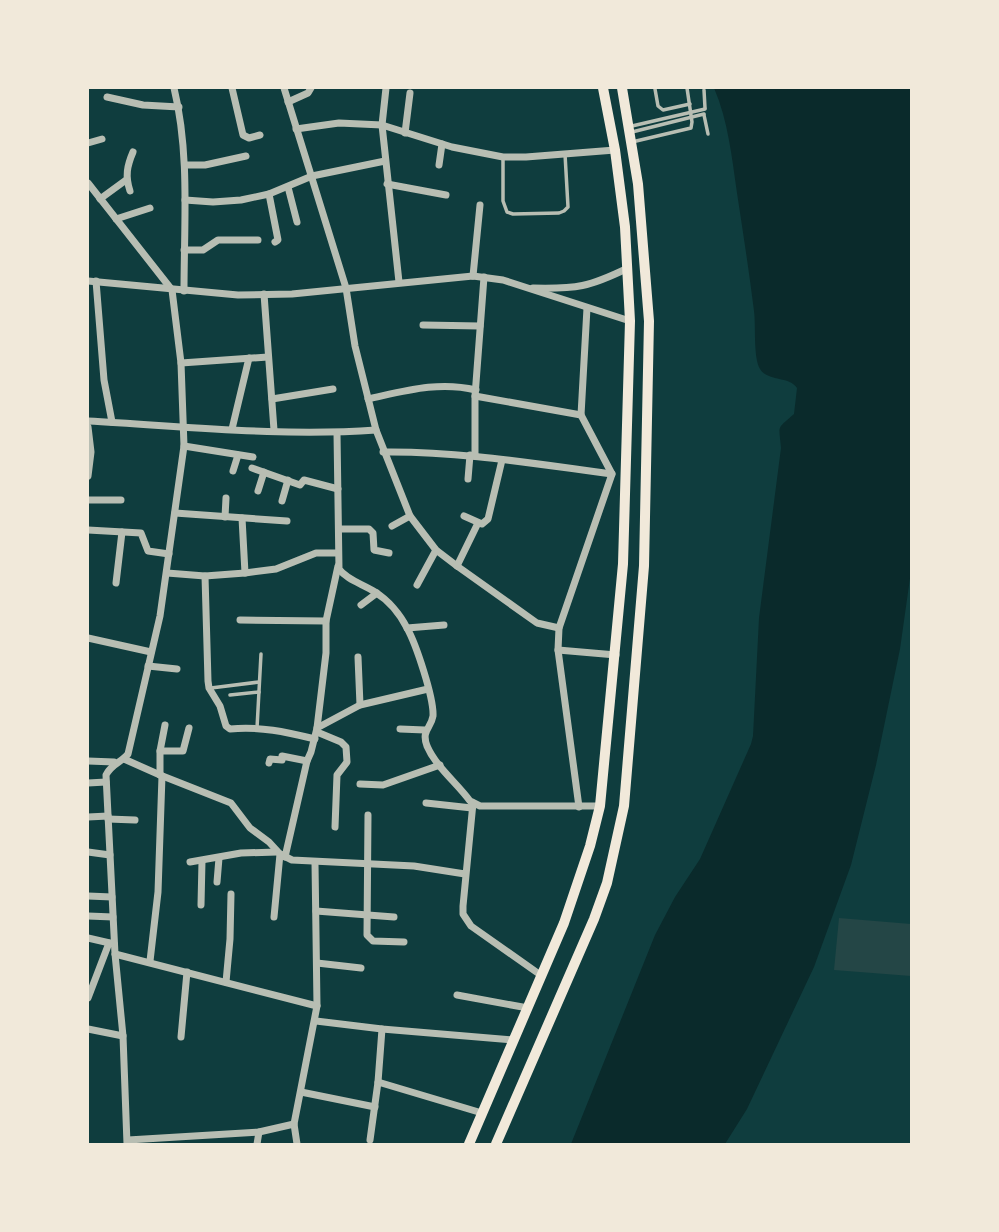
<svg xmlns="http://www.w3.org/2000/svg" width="999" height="1232" viewBox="0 0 999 1232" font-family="Roboto,sans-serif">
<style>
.green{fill:#244646}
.water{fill:#0a2a2b}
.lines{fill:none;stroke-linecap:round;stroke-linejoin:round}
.service{stroke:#b8beb3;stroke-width:3.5}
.minor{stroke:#b8beb3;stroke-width:7}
.primary{stroke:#f1e9da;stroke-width:10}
</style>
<rect width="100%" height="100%" fill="#0f3d3e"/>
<polygon class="green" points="839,918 911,924 911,976 834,970"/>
<path class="water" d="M714 88H911L912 564 900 649 876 765 851 865 814 967 747 1109 725 1144H571L655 935 675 897 700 859 751 744 753 736 759 618 781 448C779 424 776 430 794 414L797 388C789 376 768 382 760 369 753 357 756 326 754 311 749 271 743 232 737 193 732 158 728 120 714 88Z"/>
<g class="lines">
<g class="service">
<polyline points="655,89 658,106 663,110 690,104"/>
<polyline points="704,90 705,108"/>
<polyline points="704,115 708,134"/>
<polyline points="632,126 705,109"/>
<polyline points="632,132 704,114"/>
<polyline points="632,142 691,128 692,122 687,88"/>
<polyline points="503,159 503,201 507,212 513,214 559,213 564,211 568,207 565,154"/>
<polyline points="211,688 259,682"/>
<polyline points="230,695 259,692"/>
<polyline points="257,728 261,654"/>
</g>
<g class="minor">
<path d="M174 88C190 154 184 223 184 291"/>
<polyline points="232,88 243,135 249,138 260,135"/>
<polyline points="284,88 346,288 355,346 376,430 410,516 436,550 457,566 537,623 559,628"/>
<polyline points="386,88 382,125 399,282"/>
<polyline points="107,97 143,105 179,107"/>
<polyline points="288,102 308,93 311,88"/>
<polyline points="296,129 339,123 382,125 452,147 503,157 526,157 615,150"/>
<polyline points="405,133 410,93"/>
<polyline points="88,143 102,139"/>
<polyline points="185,165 205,165 246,156"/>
<polyline points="439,165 442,144"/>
<path d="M88 183 172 290 181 363 184 446 160 616 128 754C121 763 112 763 106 775L115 954 123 1036 127 1144"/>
<polyline points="387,184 446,195"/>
<polyline points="288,187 297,222"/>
<path d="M130 191C125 176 127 166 133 152"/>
<polyline points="269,194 278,240 275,242"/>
<polyline points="100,199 126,180"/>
<polyline points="185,200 213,202 241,200 269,194 312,176 385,161"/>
<polyline points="116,219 150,208"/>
<polyline points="184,250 203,250 218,240 258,240"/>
<polyline points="473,276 480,205"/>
<polyline points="88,281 238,295 292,294 473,276 503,280 630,321"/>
<polyline points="96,281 104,380 112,422"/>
<path d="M533 288C577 289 589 287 628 268"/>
<polyline points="264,294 274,430"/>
<polyline points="423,325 480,326"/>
<polyline points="181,363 268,357"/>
<polyline points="475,396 581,415"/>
<polyline points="272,399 333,389"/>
<path d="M368 399C405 391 438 381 476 390"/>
<path d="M88 421C183 426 280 437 376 430"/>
<polyline points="88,427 91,452 88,476"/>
<polyline points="232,429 249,358"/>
<path d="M337 433 339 569C347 580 363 584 375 592 388 600 400 614 407 628 416 644 434 698 433 716 431 729 421 730 427 746 436 767 457 783 470 801L480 806H600"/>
<polyline points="184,446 253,457"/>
<path d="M383 452C460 451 536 464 612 474"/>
<polyline points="475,456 475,396 484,277"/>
<polyline points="252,468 300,485 304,480 338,489"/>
<polyline points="233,471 238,455"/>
<polyline points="468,479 470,455"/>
<polyline points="258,491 264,472"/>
<polyline points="88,500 121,500"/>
<polyline points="282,501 288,480"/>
<polyline points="175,513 287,521"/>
<polyline points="464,516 482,524 488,519 502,460"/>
<polyline points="225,517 226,498"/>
<polyline points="242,518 245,573"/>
<polyline points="392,526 410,516"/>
<polyline points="339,529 369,529 373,533 374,550 389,553"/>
<polyline points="88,530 141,533 148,551 169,554"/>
<polyline points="457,566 478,523"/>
<polyline points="167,573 205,576 245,573 276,569 316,553 338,553"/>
<path d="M205 576 208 681 209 688 220 706 226 726 230 729C260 726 286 732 315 739"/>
<polyline points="116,583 122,532"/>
<polyline points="417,585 436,550"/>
<polyline points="361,605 377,593"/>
<polyline points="240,620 326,621"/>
<polyline points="407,628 444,625"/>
<polyline points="88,638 151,652"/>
<polyline points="558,650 616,655"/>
<polyline points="358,657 360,705"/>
<polyline points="148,666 177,669"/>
<polyline points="317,728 360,705 428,689"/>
<polyline points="400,729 425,730"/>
<polyline points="317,732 341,742 346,747 347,762 337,775 335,827"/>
<polyline points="160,751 183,751 189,728"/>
<polyline points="124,759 160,775 231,803 250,828 269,842 280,854 292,860 414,866 465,874"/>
<polyline points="88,761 114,762"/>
<polyline points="269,763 270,759 282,760 282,756 307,761"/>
<polyline points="160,775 160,751 165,725"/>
<polyline points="88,783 106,782"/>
<polyline points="360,784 383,785 440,765"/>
<polyline points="426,803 472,808"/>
<polyline points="473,803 463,906 463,914 471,926 542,976"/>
<polyline points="579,807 558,650 559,628 612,474 581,415 587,308"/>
<polyline points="368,815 367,935 373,941 404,942"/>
<polyline points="88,817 108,816"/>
<polyline points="108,819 135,820"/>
<polyline points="88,852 110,855"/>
<polyline points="285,857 307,761 311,752 317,728 326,653 326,621 338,566"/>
<polyline points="190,862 241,853 277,852"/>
<polyline points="217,882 219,858"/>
<polyline points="88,896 112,897"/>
<polyline points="201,905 202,861"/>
<polyline points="316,911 394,917"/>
<polyline points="88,916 113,917"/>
<polyline points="274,917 280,854"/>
<polyline points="88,938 114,944"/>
<polyline points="115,954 317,1006"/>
<polyline points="150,961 158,892 162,776"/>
<polyline points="317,963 361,968"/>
<polyline points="226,982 230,939 231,894"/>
<polyline points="457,995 528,1008"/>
<polyline points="88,998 109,943"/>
<polyline points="316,1021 382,1029 514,1040"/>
<polyline points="88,1029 123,1036"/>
<polyline points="181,1037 187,972"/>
<polyline points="378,1082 482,1113"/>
<polyline points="301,1092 375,1107"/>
<polyline points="128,1140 259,1132 294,1124"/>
<polyline points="370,1140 378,1082 382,1029"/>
<polyline points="257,1144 259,1132"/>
<polyline points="297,1144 294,1124 317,1006 315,863"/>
</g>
<g class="primary">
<polyline points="469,1144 564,923 590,846 600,806 623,564 630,321 625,227 615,150 603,88"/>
<polyline points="496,1144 594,919 607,883 624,806 644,566 649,321 638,184 622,88"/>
</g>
</g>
<rect width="999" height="1232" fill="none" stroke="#f1e9da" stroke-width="178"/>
</svg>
